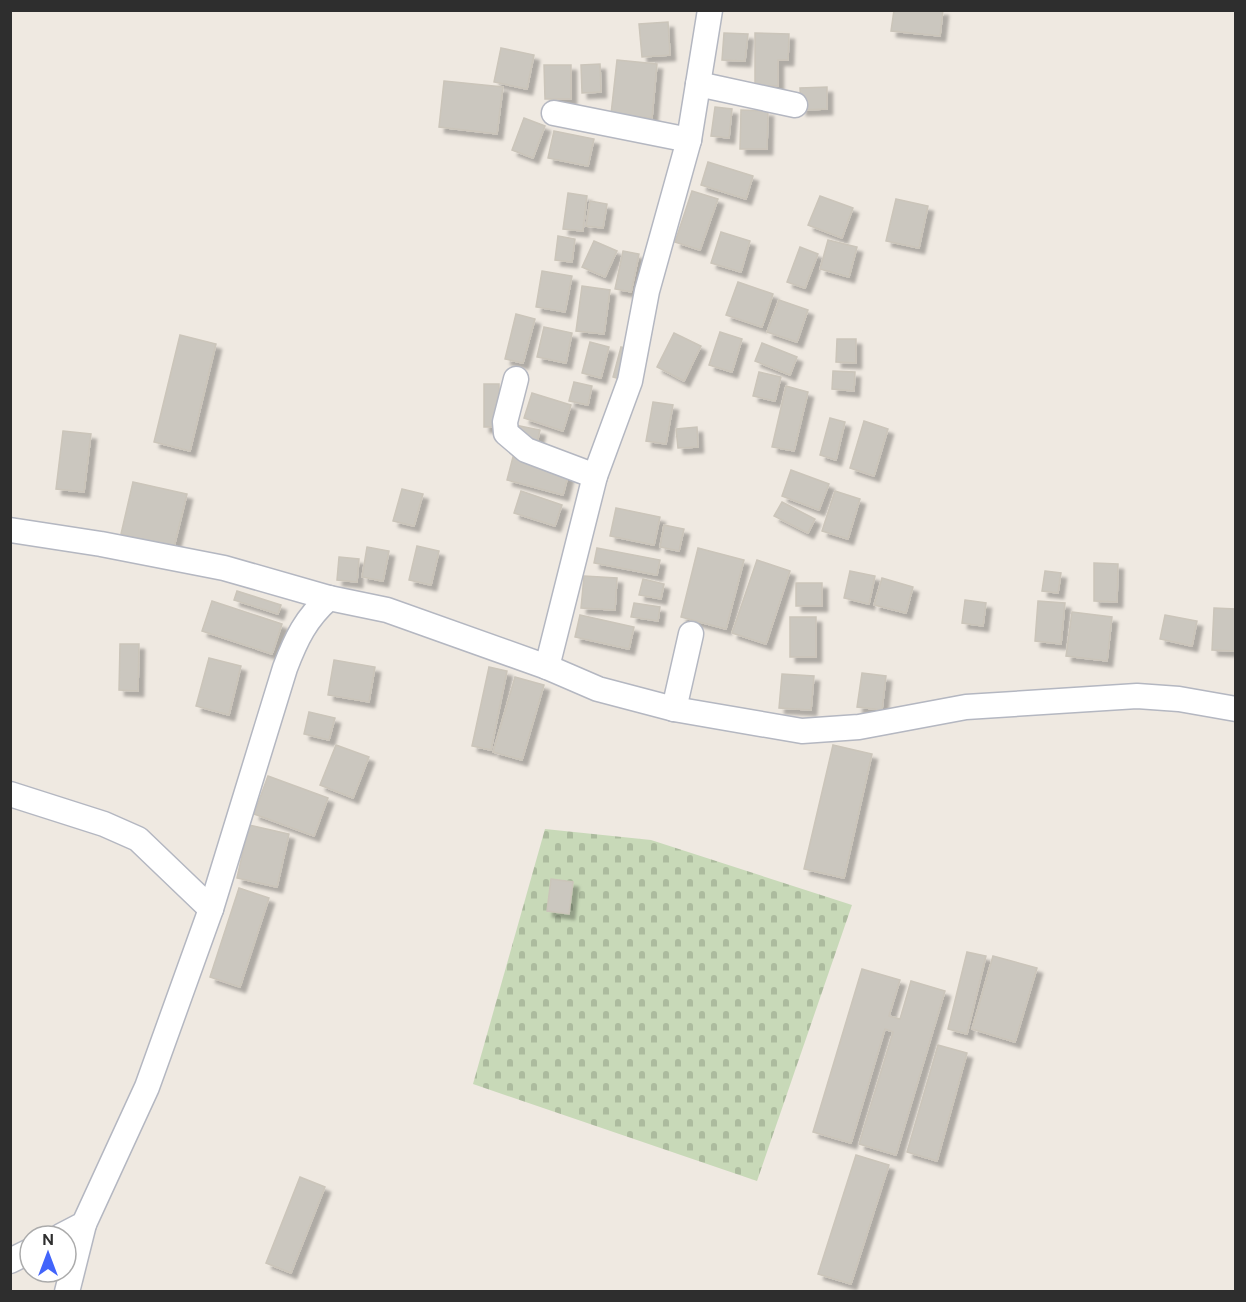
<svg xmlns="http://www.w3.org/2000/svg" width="1246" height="1302" viewBox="0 0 1246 1302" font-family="'DM Sans',sans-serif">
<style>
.cemetery{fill:url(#cemetery-stones)}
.building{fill:#cbc7bf;stroke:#cbc5ba;stroke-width:1.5;filter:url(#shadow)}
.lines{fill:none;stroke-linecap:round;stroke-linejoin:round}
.street-casing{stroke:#b4b7c1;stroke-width:27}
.street{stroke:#fff;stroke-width:24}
</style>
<defs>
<pattern id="cemetery-stones" width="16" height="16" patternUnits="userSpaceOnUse" patternTransform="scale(1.5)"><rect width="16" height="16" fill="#c8d9b8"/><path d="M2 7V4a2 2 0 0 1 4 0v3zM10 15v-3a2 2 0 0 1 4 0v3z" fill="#acbb9e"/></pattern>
<filter id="shadow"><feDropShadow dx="5.5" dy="5.5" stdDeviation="1.5" flood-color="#0004"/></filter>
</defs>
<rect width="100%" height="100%" fill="#efe9e1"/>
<polygon class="cemetery" points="545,829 651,840 852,905 757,1181 473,1084"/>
<g class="building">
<polygon points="894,10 943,10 940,36 891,31"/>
<polygon points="668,22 670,55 642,57 639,24"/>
<polygon points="724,33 748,34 745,61 722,60"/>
<polygon points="755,33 789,34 788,60 778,60 778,86 755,86"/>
<polygon points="501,48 534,55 527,89 494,82"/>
<polygon points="617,60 657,64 652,118 611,114"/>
<polygon points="600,64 601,92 582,93 581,65"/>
<polygon points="544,65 571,65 571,99 545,99"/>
<polygon points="444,81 503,87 497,134 439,127"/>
<polygon points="827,87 827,109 801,110 800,88"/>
<polygon points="715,107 732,109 729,138 711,136"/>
<polygon points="741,110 768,111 767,149 740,149"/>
<polygon points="524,118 545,126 533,158 512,150"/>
<polygon points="554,131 594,139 588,166 548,158"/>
<polygon points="708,162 753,176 746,199 701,185"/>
<polygon points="692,191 718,199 700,250 675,242"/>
<polygon points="568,193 587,196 583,231 563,229"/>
<polygon points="820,196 853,208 842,238 808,225"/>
<polygon points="896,199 928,206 919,248 886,241"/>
<polygon points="590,201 607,204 603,228 586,226"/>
<polygon points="721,232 750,241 741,272 711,263"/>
<polygon points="558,236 575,239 572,262 555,260"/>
<polygon points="828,240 857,247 849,277 820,269"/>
<polygon points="594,241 617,251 605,277 582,267"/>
<polygon points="800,247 818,254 805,288 787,282"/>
<polygon points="623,251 639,254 631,292 615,289"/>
<polygon points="542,271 572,276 565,312 536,307"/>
<polygon points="738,282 773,294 762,327 726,315"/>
<polygon points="582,286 610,290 604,334 576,331"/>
<polygon points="779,300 808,310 797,342 767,332"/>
<polygon points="516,314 535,319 523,363 505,359"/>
<polygon points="544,327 572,333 566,363 537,357"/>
<polygon points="720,332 742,339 732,372 709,365"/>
<polygon points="674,333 701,346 684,381 657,367"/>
<polygon points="180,335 216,344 190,451 154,442"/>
<polygon points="837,339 856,339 856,363 836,362"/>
<polygon points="590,342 609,347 601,378 582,373"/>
<polygon points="762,343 797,357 790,375 755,361"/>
<polygon points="621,347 635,351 627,381 613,377"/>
<polygon points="833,371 855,372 854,391 832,389"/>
<polygon points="759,372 781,377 775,401 753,396"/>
<polygon points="574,382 592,386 588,405 569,401"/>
<rect x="484" y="384" width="15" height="43"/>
<polygon points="786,386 808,392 794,451 772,447"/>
<polygon points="532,393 571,405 563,431 524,418"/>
<polygon points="653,402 673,405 666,444 646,441"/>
<polygon points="830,418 845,422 836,460 820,455"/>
<polygon points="864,421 888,429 874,476 850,468"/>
<polygon points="515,425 540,430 537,443 512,438"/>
<polygon points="697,427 698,447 678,448 676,429"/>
<polygon points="63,431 91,434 84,492 56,489"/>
<polygon points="513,457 569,472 563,495 507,480"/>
<polygon points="791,470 829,484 819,510 782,496"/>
<polygon points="133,482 187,494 174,547 121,534"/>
<polygon points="402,489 423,494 414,526 393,521"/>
<polygon points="521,491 562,505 555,526 514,513"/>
<polygon points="835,491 860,499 848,539 822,531"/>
<polygon points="782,502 815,519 808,533 774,516"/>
<polygon points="616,508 660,517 654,545 610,536"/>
<polygon points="664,525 684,529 679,551 660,547"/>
<polygon points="417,546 439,551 431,585 409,580"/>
<polygon points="367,547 389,551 383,581 362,577"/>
<polygon points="597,548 660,560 657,575 594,563"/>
<polygon points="698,548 744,560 726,629 681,617"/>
<polygon points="339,557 359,559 357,582 337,580"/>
<polygon points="757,560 790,571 766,644 732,633"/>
<polygon points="1094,563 1118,564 1117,602 1094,601"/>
<polygon points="850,571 875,576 869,604 844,598"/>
<polygon points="1045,571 1061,573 1058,593 1042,591"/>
<polygon points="584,576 617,578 615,610 581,608"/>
<polygon points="882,578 913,587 906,613 874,605"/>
<polygon points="643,579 664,584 661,599 639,595"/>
<rect x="796" y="583" width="26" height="23"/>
<polygon points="237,591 281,605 278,614 234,600"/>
<polygon points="965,600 986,603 983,626 962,623"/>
<polygon points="212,601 282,624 272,654 202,631"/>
<polygon points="1038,601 1065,603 1061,644 1035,641"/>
<polygon points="634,603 660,607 658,621 631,617"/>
<polygon points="1214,608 1236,609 1236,651 1212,650"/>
<polygon points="1072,612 1112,617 1107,661 1066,656"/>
<polygon points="580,615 634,627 629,649 575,637"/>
<polygon points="1165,615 1197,621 1192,646 1160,639"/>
<rect x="790" y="617" width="26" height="40"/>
<polygon points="120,644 139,644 138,691 119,690"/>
<polygon points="209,658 241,666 229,715 196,706"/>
<polygon points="334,660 375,667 369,702 328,695"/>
<polygon points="489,667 507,671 491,750 472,746"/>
<polygon points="862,673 886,676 882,710 857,707"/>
<polygon points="782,674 814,676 811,710 779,708"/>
<polygon points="515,677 544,685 522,760 493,752"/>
<polygon points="309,712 335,718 329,740 304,734"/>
<polygon points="336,745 369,757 353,798 320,785"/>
<polygon points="833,745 872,754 844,878 804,869"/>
<polygon points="268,776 328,798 314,836 254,814"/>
<polygon points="249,825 289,834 277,887 237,878"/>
<polygon points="551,879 573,882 569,914 547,911"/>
<polygon points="239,888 269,898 240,987 210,977"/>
<polygon points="967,952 986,956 967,1034 948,1029"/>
<polygon points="993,956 1037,968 1015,1042 972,1029"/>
<polygon points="862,969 900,980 889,1016 900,1019 911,981 945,991 896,1155 859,1144 893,1032 885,1029 851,1143 813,1132"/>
<polygon points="938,1045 967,1053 937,1161 907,1152"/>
<polygon points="856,1155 889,1165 851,1284 818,1274"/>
<polygon points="300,1177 325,1187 291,1273 266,1263"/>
</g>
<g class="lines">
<g class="street-casing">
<g id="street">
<polyline points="698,84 795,105"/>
<polyline points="554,113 689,140"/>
<polyline points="516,379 505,422 506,433 526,450 595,476"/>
<polyline points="10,530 101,544 224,568 329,598"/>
<polyline points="547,667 595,476 630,381 647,291 689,140 710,10"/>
<polyline points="674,709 691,634"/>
<polyline points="10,794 104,824 138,839 211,909"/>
<path d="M61 1236 84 1224 147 1087 211 909 285 668C296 639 306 618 329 598L387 610 547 667 598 689 674 709 802 731 859 727 966 707 1137 696 1179 699 1236 709"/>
<polyline points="10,1261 30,1251"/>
<polyline points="67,1292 84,1224"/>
</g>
</g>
<use href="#street" class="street"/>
</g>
<rect width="1246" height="1302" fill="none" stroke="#2e2e2e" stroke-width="24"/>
<g transform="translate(48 1254)"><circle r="28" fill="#ffffff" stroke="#ababab" stroke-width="1.5"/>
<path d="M0-4.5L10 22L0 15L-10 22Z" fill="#4264fb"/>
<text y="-9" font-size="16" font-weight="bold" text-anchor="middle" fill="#2e2e2e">N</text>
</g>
</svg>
